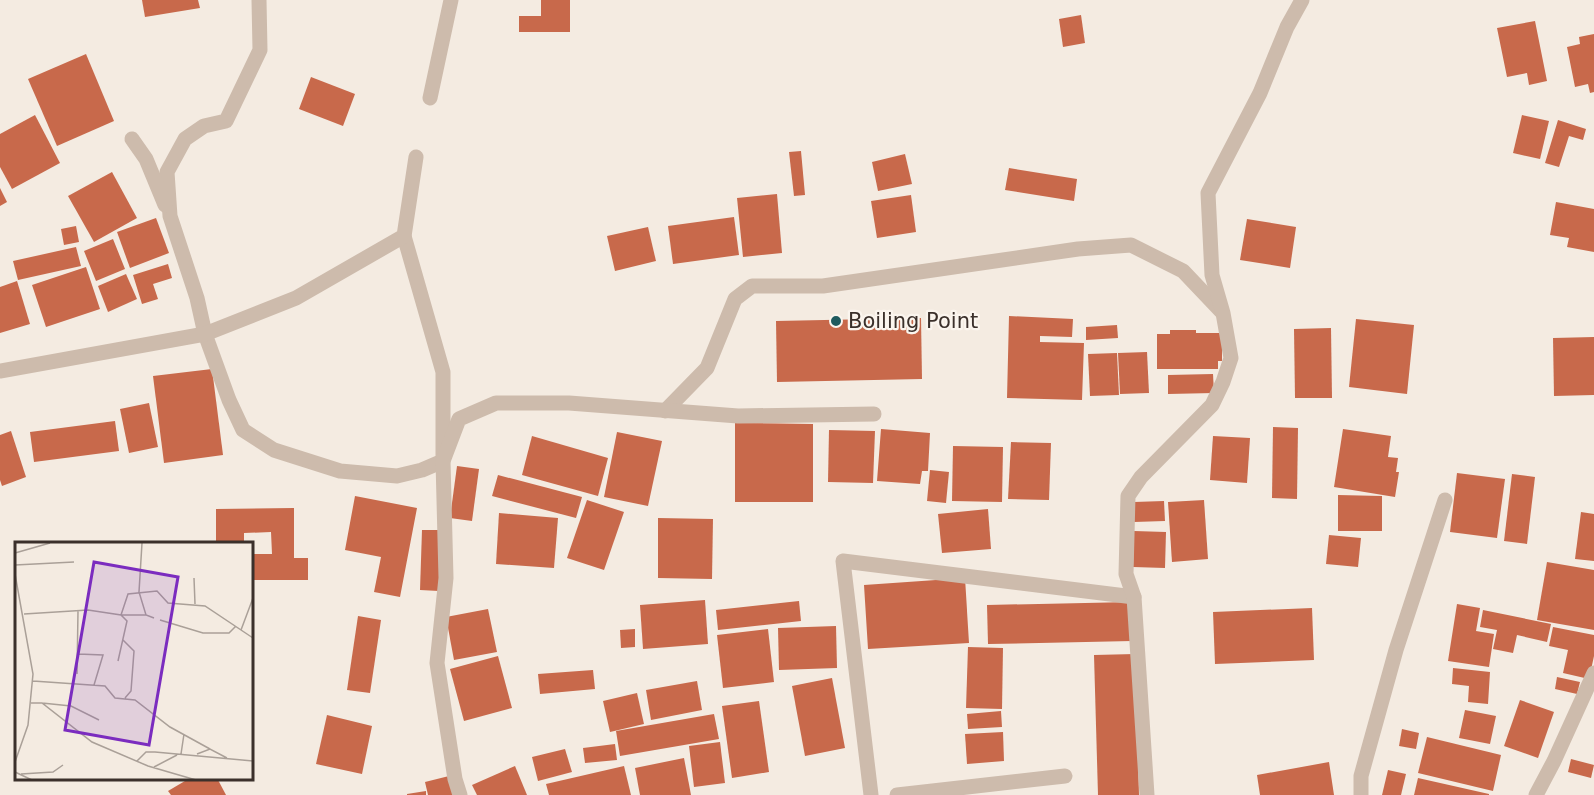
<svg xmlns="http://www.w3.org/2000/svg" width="1594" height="795" viewBox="0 0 1594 795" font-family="'DejaVu Sans',sans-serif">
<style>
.building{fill:#c8694b}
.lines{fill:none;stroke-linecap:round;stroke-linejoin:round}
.minor{stroke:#cdbbac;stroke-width:15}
.poi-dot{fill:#1f5a5e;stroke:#fbf5ee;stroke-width:2}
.labels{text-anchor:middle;stroke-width:4.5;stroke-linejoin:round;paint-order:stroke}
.poi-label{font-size:21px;fill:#3b302b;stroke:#fbf5ee;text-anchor:start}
.inset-road{fill:none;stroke:#aaa098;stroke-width:1.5}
.view{fill:#7b2cbf;fill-opacity:0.15;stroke:#7b2cbf;stroke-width:3}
.inset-edge{fill:none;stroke:#3b302b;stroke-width:3}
</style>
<rect width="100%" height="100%" fill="#f4ebe1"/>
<g class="building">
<polygon points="142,0 198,0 200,8 145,17"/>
<polygon points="541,0 570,0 570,32 519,32 519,16 541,16"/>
<polygon points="1081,15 1085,43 1063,47 1059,19"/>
<polygon points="1535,21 1547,81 1529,85 1527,73 1507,77 1497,28"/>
<polygon points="1594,34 1594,92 1590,93 1588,84 1575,87 1567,47 1580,44 1579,37"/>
<polygon points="86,54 114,121 57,146 28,79"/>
<polygon points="311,77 355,94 343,126 299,109"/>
<polygon points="35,115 60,163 12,189 0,167 0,134"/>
<polygon points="1522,115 1549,121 1540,159 1513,153"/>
<polygon points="1558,120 1586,129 1583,140 1569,136 1559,167 1545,163"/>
<polygon points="801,151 805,195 794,196 789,152"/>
<polygon points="905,154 912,184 878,191 872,162"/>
<polygon points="1009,168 1077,179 1074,201 1005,190"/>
<polygon points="112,172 137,218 94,242 68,196"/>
<polygon points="0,188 7,202 0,206"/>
<polygon points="777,194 782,253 743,257 737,198"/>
<polygon points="911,195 916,232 877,238 871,201"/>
<polygon points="1556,202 1594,209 1594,252 1567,247 1569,238 1550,235"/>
<polygon points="734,217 739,255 673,264 668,226"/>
<polygon points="156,218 169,253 130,268 117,232"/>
<polygon points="1247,219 1296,227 1290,268 1240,260"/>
<polygon points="76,226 79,242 64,245 61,229"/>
<polygon points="648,227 656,261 615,271 607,236"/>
<polygon points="113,239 125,269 96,281 84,251"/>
<polygon points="76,247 81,266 18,280 13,261"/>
<polygon points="168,264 172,278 153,284 158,299 142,304 133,275"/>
<polygon points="86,267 100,309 46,327 32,285"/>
<polygon points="126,274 137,299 108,312 98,286"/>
<polygon points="17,281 30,324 0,333 0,287"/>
<polygon points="1009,316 1073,319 1072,337 1040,336 1040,342 1084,343 1082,400 1007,398"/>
<polygon points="921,318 922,379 777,382 776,321"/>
<polygon points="1356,319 1414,325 1407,394 1349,387"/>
<polygon points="1117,325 1118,338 1086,340 1086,327"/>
<polygon points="1331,328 1332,398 1295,398 1294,329"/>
<polygon points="1170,330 1196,330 1196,333 1222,333 1222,361 1218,361 1218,369 1157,369 1157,334 1170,334"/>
<polygon points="1594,337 1594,395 1554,396 1553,338"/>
<polygon points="1147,352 1149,393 1120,394 1118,353"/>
<polygon points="1117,353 1119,395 1090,396 1088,354"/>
<polygon points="212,369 223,455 164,463 153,376"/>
<polygon points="1213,374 1214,393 1168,394 1168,375"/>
<polygon points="149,403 158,447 129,453 120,409"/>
<polygon points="115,421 119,451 34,462 30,432"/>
<polygon points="735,423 813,424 813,502 735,502"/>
<polygon points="1273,427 1298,428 1297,499 1272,498"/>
<polygon points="881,429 930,433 928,471 922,471 920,484 877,481"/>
<polygon points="1343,429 1391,436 1388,457 1398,458 1396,472 1399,472 1395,497 1334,487"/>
<polygon points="829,430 875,431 873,483 828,482"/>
<polygon points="11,431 26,477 2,486 0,480 0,435"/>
<polygon points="617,432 662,441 648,506 604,497"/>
<polygon points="532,436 608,458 598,496 522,475"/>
<polygon points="1213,436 1250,438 1247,483 1210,480"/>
<polygon points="1011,442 1051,443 1049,500 1008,499"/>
<polygon points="953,446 1003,447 1002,502 952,501"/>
<polygon points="457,466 479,469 472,521 450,518"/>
<polygon points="930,470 949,472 946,503 927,501"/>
<polygon points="1457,473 1505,479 1497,538 1450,532"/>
<polygon points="1512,474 1535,477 1527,544 1504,541"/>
<polygon points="498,475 582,497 576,518 492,496"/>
<polygon points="1338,495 1382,496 1382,531 1338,531"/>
<polygon points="355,496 417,508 400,597 374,592 381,557 345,550"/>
<polygon points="587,500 624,512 604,570 567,558"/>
<polygon points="1204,500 1208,559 1172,562 1168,502"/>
<polygon points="1164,501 1165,521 1134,522 1134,502"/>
<polygon points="294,508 294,558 308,558 308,580 252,580 252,554 272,554 271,532 244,533 244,543 216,543 216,509"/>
<polygon points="988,509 991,549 942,553 938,514"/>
<polygon points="1581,512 1594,514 1594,561 1575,559"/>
<polygon points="499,513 558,518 554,568 496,564"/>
<polygon points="658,518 713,519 712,579 658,578"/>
<polygon points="422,530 440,530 439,591 420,590"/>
<polygon points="1134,531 1166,532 1165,568 1133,567"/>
<polygon points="1329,535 1361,538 1358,567 1326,564"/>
<polygon points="1547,562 1594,570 1594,630 1537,620"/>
<polygon points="965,578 969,643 868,649 864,585"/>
<polygon points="705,600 708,644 643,649 640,605"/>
<polygon points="799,601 801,621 718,630 716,610"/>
<polygon points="1131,602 1132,641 988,644 987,605"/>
<polygon points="1457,604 1480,608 1476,631 1494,634 1489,667 1448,661"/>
<polygon points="1312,608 1314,660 1215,664 1213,612"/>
<polygon points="488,609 497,652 454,660 446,617"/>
<polygon points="1483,610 1551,624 1547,642 1517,635 1513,653 1493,649 1497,630 1480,627"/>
<polygon points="358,616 381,620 370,693 347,690"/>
<polygon points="836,626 837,668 779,670 778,628"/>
<polygon points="1553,627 1594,635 1594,656 1589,679 1563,673 1568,650 1549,646"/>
<polygon points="635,629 635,647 621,648 620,630"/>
<polygon points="768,629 774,682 723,688 717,635"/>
<polygon points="968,647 1003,648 1002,709 966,708"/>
<polygon points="1135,654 1139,795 1098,795 1094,655"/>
<polygon points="498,656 512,708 464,721 450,669"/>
<polygon points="1453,668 1490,672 1488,704 1468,702 1469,686 1452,684"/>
<polygon points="593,670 595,689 540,694 538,674"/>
<polygon points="1557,677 1580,682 1577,694 1555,689"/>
<polygon points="832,678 845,748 805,756 792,686"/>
<polygon points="697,681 702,710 651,720 646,690"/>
<polygon points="637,693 644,724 610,732 603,701"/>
<polygon points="1520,700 1554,712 1538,758 1504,746"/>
<polygon points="759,701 769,772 732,778 722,706"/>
<polygon points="1465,710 1496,716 1490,744 1459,738"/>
<polygon points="1001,711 1002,727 968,729 967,714"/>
<polygon points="714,714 719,739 620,756 616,731"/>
<polygon points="327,715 372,726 362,774 316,764"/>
<polygon points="1402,729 1419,733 1416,749 1399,746"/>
<polygon points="1003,732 1004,761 967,764 965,734"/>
<polygon points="1427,737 1501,755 1493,791 1418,773"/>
<polygon points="720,742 725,783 694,787 689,746"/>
<polygon points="615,744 617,760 585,763 583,748"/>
<polygon points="565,749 572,772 538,781 532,757"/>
<polygon points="684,758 691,795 640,795 635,768"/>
<polygon points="1571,759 1594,765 1591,778 1568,772"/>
<polygon points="1329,762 1334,795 1260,795 1257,775"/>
<polygon points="515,766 527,795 477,795 472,785"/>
<polygon points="624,766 631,795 549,795 546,784"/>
<polygon points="1388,770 1406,774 1401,795 1382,795"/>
<polygon points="449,776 453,795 428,795 425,782"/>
<polygon points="190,778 217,778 226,795 171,795 168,791"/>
<polygon points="1418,778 1489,794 1489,795 1414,795"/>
<polygon points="426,791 426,795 407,795 407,794"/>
</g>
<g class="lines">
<g class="minor">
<polyline points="259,0 260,50 226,121 204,126 185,139 167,172 170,216 197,298 205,334 229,400 243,430 274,450 340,471 397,476 422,470 443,461 443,372 404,236"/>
<polyline points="430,98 451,0"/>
<polyline points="132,139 146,159 165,205"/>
<polyline points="0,371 205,334 296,298 404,236 416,157"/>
<polyline points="665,411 707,368 735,299 752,286 823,286 1078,249 1131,245 1183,271 1221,311"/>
<polyline points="460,795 455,779 437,663 446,578 443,461 459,419 496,403 569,403 738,416 874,414"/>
<polyline points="871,795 843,561 1134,597"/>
<polyline points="897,795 1065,776"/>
<polyline points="1147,795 1134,597 1126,574 1128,496 1141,477 1212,405 1223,382 1231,358 1223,313 1212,275 1208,193 1260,93 1287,27 1302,0"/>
<polyline points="1361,795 1361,776 1396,650 1445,500"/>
<polyline points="1536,795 1554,761 1594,673"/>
</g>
</g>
<circle class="poi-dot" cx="836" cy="321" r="6"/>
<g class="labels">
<g class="poi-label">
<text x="848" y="328">Boiling Point</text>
</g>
</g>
<g transform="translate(15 542)">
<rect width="238" height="238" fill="#f4ebe1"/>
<path class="inset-road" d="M127 1 124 50 131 73 139 76M0 11 35 1M0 23 59 20M0 32 18 132 13 183 0 220M179 36 180 62M9 72 73 68 106 73 112 79 103 119M131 73H106L113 52 142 49 153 61 190 64 238 96M145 78 188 91H214L221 84M226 88 238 56M108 98 119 109 116 149 110 156M63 112 88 113 79 143M62 132 63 69M18 139 90 144 100 156 120 158 155 185 195 207M16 161H27L77 200 133 224 181 238M27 161 56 164 84 178M166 212 169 192M182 212 195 207 212 216M122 219 131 210H140L238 219M139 225 162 213M0 230 17 238M6 232 38 230 48 223"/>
<path class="view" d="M79 20 163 35 134 203 50 188Z"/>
<rect width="238" height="238" class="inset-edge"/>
</g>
</svg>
